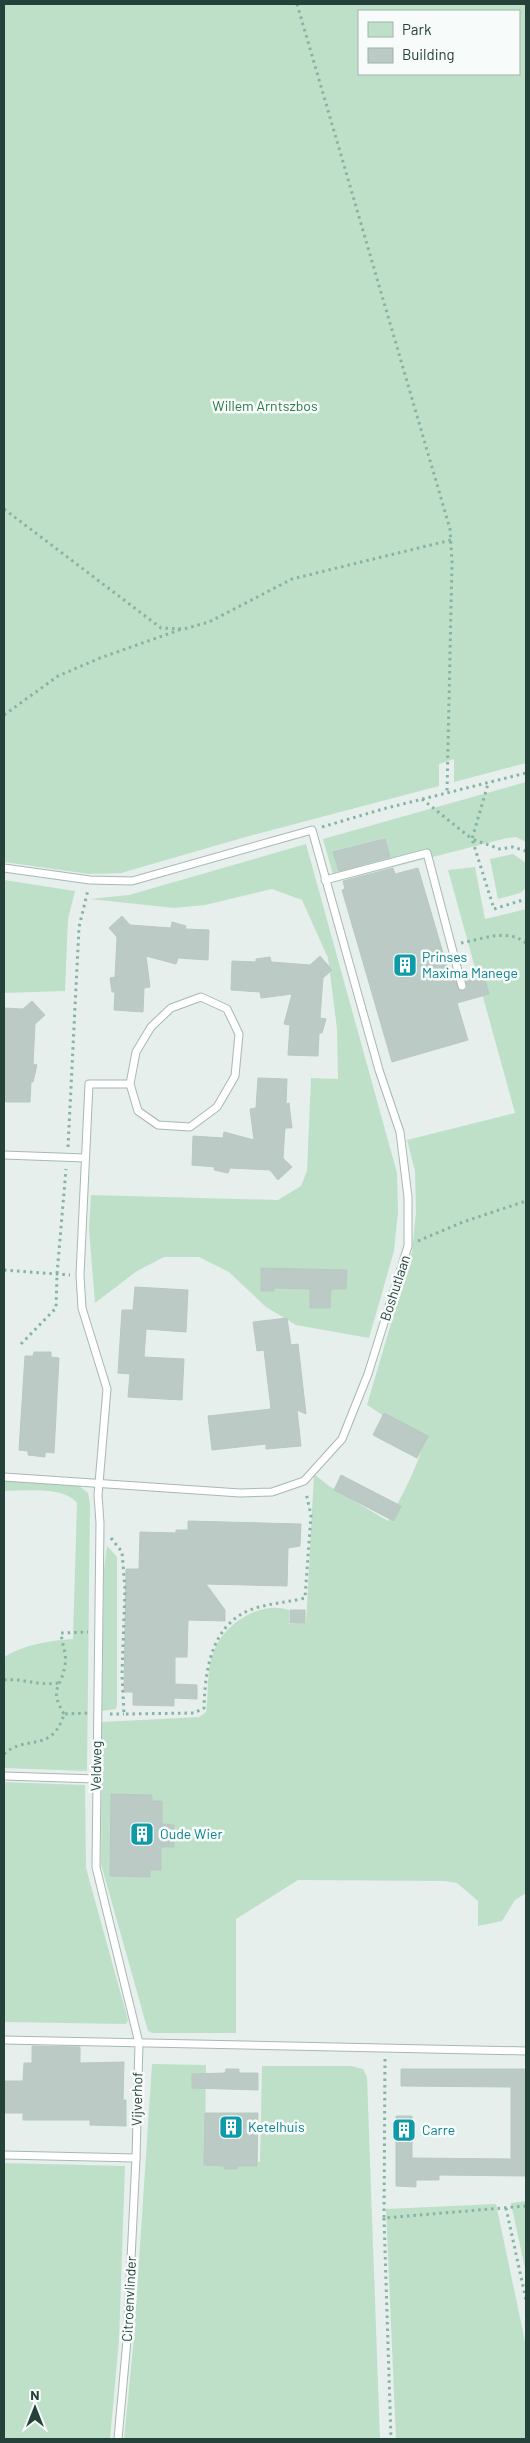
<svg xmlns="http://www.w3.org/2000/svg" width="530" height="2443" viewBox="0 0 530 2443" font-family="Barlow,sans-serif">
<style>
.green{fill:#bfe0c8;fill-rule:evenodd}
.building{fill:#bbcac4;stroke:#b8c9c2}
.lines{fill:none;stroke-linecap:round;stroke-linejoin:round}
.lane-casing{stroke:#a8b8b2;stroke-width:9}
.path{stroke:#86b3a5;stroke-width:3;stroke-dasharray:2.5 4;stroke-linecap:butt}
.lane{stroke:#fff;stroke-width:7}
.labels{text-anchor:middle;stroke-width:5;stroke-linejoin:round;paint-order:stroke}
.park-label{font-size:14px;fill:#2d7a4b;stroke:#f7fbf9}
.culture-label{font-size:14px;fill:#0d838f;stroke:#f7fbf9;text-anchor:start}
.street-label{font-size:14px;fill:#24423a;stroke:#f7fbf9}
</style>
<rect width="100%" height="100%" fill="#e6efeb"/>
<g class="green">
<path d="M4 4H526V763L454 782V759L439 764V786L249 836 121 873 89 874 4 862ZM519 11V74H359V11Z"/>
<polygon points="526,782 526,842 516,837 507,838 335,882 323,839"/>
<polygon points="306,844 397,1173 398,1212 394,1251 369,1338 296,1325 266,1307 229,1272 199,1257 164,1257 137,1271 95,1303 89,1229 91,1195 278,1200 301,1186 307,1171 311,1078 338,1079 337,1029 328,958 302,900 272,889 205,905 174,908 90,899 129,895"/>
<polygon points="513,854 526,863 526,888 520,893 498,899 490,859"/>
<path d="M475 867 485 919 526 909V1893L515 1900 502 1921 478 1926V1901L457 1883 445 1881 298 1880 236 1919V2033H152L148 2031 101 1864 102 1722 199 1717 206 1712C209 1692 206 1669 214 1651 224 1624 261 1600 289 1610V1624L306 1623 314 1474 329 1486 388 1521C402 1496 416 1470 424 1442L367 1405 412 1252 416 1212 415 1171 407 1140 515 1113 448 870Z"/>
<polygon points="4,880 75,891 68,919 65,991 4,993"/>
<path d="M4 1476 73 1481 88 1493 90 1503 87 1771 4 1768V1657C26 1644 48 1641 73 1639L77 1503C64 1486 24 1491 4 1491Z"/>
<polygon points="107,1546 117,1557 117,1704 116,1709 102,1711 104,1569"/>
<polygon points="4,1782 85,1785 86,1868 128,2020 126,2024 4,2022"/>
<polygon points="152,2064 206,2065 205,2161 260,2162 262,2066 351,2066 363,2069 367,2077 380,2439 124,2439 134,2337"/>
<polygon points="4,2163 125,2166 119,2340 110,2439 4,2439"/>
<polygon points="526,2201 526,2273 511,2203"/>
<polygon points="496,2204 526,2346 526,2439 396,2439 386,2209"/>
</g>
<g class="building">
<polygon points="385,839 390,857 339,871 333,852"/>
<polygon points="393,868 395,874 418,868 451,980 455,978 458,989 463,991 467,988 465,976 482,970 489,994 457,1003 468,1040 392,1062 342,890 345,889 343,881"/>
<polygon points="122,916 130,925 171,928 172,922 186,926 185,929 209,930 208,960 178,958 176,964 146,956 150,987 144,988 143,1012 114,1010 115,992 112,992 110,978 115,977 117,937 109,928"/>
<polygon points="320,956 332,970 323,978 320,1018 326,1019 322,1033 319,1033 318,1056 288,1055 290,1025 284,1024 292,994 261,998 260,992 231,990 232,961 256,962 256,959 270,957 271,962 310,965"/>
<polygon points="32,1001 45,1015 35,1024 33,1064 37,1065 33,1082 31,1082 30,1102 7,1102 4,1101 4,1008 23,1009"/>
<polygon points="258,1078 287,1079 286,1104 289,1103 292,1128 285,1128 283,1158 292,1167 278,1180 270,1170 230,1168 228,1173 214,1170 215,1167 192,1165 193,1136 223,1138 224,1132 254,1140 250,1109 256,1108"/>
<polygon points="261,1268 347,1270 346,1289 331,1289 330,1308 310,1308 310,1289 274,1288 274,1291 261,1291"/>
<polygon points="135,1287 188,1290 186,1332 146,1329 144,1357 184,1359 182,1400 128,1397 130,1374 118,1373 122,1310 133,1310"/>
<polygon points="287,1318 291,1345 298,1344 306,1414 297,1410 301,1446 266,1449 266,1444 212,1450 208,1416 271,1409 264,1350 257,1351 253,1322"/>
<polygon points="34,1352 51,1352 51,1357 59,1358 54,1453 45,1452 45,1457 28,1455 28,1451 19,1450 25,1356 33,1356"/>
<polygon points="384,1413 428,1436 417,1458 373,1435"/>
<polygon points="341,1475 401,1506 394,1521 334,1490"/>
<polygon points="188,1521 301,1524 300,1546 288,1548 287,1586 206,1584 225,1610 225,1621 188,1620 187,1657 175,1657 175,1684 197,1685 197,1699 174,1698 174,1706 133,1705 133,1692 124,1692 126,1569 139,1569 140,1532 176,1533 176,1530 188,1530"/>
<rect x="290" y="1610" width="15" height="13"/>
<polygon points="111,1794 152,1795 152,1801 162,1801 162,1824 174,1825 174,1847 161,1847 161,1870 150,1870 150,1877 110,1876"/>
<polygon points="32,2046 80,2047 80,2063 124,2062 123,2100 126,2100 126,2126 90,2125 90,2120 23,2120 23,2113 4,2113 4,2081 23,2081 24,2063 32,2063"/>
<polygon points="226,2069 239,2069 239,2073 258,2073 258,2090 192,2088 192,2074 225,2073"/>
<polygon points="401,2069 526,2069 526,2176 439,2175 439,2180 416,2180 416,2187 396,2186 396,2116 412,2116 412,2158 511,2159 511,2087 401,2086"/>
<polygon points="205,2113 258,2113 257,2166 237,2166 237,2169 224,2169 224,2166 204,2165"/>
</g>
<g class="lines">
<g class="lane-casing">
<g id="lane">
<polyline points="4,868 90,880 132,881 312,830 379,1070 400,1132 408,1197 408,1246 368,1374 342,1439 304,1481 272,1492 240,1493 4,1477"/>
<polyline points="325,880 427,853 462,986"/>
<polyline points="4,1155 85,1158"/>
<polyline points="4,1776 96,1779"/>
<polyline points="4,2040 526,2051"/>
<polyline points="4,2155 136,2158"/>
<polyline points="118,2439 127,2340 136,2158 139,2043 96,1867 100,1523 98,1495 107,1389 82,1308 80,1275 89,1084 130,1084 138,1111 158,1125 190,1127 217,1107 235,1076 239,1034 227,1009 201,997 171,1008 151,1027 136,1052 130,1084"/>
</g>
</g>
<g class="path">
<polyline points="297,4 450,529 452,562 447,793"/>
<polyline points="4,509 161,628 184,629 209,622 292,579 451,540"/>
<polyline points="4,715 58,676 100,658 182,629"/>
<polyline points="422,799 472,839 488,784"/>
<polyline points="322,827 383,809 526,773"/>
<polyline points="526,851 513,847 500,849 472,839 494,909 526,899"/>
<path d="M461 943C483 939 507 928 526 943"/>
<polyline points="68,1147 79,927 88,890"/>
<polyline points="418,1241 463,1222 526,1201"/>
<polyline points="4,1270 70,1275"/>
<polyline points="21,1344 56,1308 57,1274 66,1169"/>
<path d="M111 1538 122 1552 125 1589 122 1675 124 1714 194 1713 204 1708C205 1668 212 1619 259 1607 274 1603 289 1602 305 1598L311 1515 306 1493"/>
<path d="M4 1680C24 1678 36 1686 58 1683"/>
<path d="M64 1714C48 1687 62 1688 65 1665 67 1655 62 1644 61 1633L88 1632"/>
<polyline points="110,1714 124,1714"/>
<path d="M4 1754C26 1734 52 1754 64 1714L88 1713"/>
<polyline points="385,2059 384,2218 526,2206"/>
<polyline points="506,2208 526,2300"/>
<polyline points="384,2218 391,2439"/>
</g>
<use href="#lane" class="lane"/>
</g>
<defs>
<g id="building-square" transform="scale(1.25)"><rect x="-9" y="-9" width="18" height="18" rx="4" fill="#0f9aa8" stroke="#f7fbf9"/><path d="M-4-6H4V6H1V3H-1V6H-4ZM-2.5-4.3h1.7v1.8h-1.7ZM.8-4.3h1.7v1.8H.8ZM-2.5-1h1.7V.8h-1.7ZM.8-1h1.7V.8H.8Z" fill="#fff"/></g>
</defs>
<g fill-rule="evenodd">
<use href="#building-square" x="405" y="965"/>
<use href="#building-square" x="142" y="1834"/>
<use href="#building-square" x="231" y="2127"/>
<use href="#building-square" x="404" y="2130"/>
</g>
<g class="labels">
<g class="park-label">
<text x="265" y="411">Willem Arntszbos</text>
</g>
<g class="culture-label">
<text x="422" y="962">Prinses<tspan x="422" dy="16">Maxima Manege</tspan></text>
<text x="160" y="1839">Oude Wier</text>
<text x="248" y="2132">Ketelhuis</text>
<text x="422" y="2135">Carre</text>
</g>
<g class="street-label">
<text transform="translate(395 1288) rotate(-72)" y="5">Boshutlaan</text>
<text transform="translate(96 1766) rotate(-89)" y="5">Veldweg</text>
<text transform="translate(137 2099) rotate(-89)" y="5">Vijverhof</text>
<text transform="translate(129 2299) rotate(-87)" y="5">Citroenvlinder</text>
</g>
</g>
<rect width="530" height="2443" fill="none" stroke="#24423a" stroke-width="10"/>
<rect x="358" y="10" width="162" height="65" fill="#f7fbf9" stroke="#a3b1ad"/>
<rect x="368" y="22" width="25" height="15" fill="#bfe0c8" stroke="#a3b1ad"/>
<text x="402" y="35" font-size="15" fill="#24423a">Park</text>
<rect x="368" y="48" width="25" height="15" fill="#bbcac4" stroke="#a3b1ad"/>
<text x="402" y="60" font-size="15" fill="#24423a">Building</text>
<g transform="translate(35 2408)" stroke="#f7fbf9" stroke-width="4" paint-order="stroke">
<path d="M0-4L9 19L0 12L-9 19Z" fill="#24423a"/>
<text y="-8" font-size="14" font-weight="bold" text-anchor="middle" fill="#24423a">N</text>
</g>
</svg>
